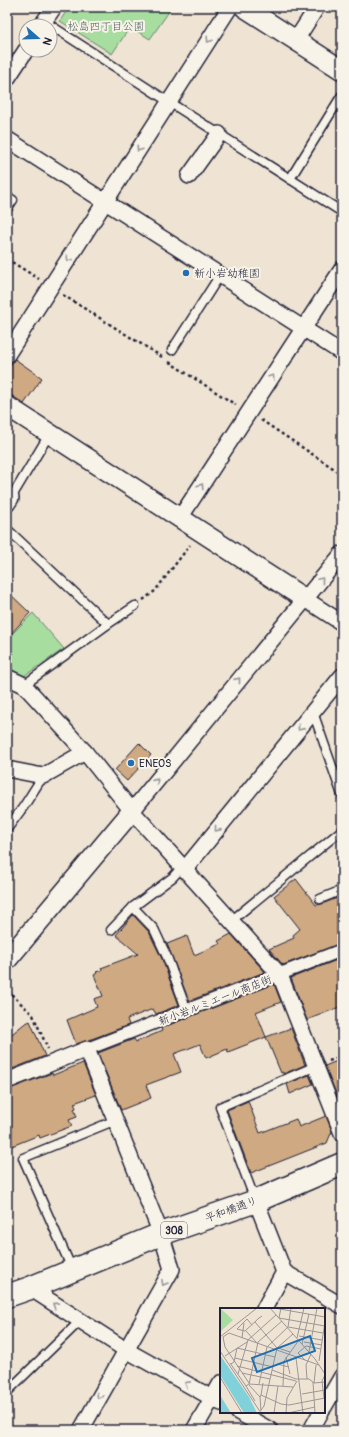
<svg xmlns="http://www.w3.org/2000/svg" width="349" height="1437" viewBox="0 0 349 1437" font-family="Pangolin,'Klee One',sans-serif">
<style>
.green{fill:#a8dda0;stroke:#65806e}
.building{fill:#cfa981;stroke:#22223b}
.lines{fill:none;stroke-linecap:round;stroke-linejoin:round}
.service-casing{stroke:#22223b;stroke-width:11}
.pedestrian-casing{stroke:#22223b;stroke-width:15}
.minor-casing{stroke:#22223b;stroke-width:18}
.tertiary-casing{stroke:#22223b;stroke-width:22}
.primary-casing{stroke:#22223b;stroke-width:25}
.path{stroke:#22223b;stroke-width:2.5;stroke-dasharray:3 3;stroke-linecap:butt}
.service{stroke:#f7f3e8;stroke-width:8}
.pedestrian{stroke:#f7f3e8;stroke-width:12}
.minor{stroke:#f7f3e8;stroke-width:15}
.tertiary{stroke:#f7f3e8;stroke-width:19}
.primary{stroke:#f7f3e8;stroke-width:22}
.oneway{stroke:#97959a}
.poi-dot{fill:#1f6fb2;stroke:#f7f3e8;stroke-width:1.5}
.labels{text-anchor:middle;stroke-width:4;stroke-linejoin:round;paint-order:stroke}
.shield{fill:#f7f3e8;stroke:#62616f;stroke-width:1}
.shield-label{font-size:10px;font-weight:bold;fill:#22223b}
.park-label{font-size:11px;fill:#4a5a59;stroke:#f7f3e8}
.poi-label{font-size:11px;fill:#22223b;stroke:#f7f3e8;text-anchor:start}
.street-label{font-size:11px;fill:#22223b;stroke:#f7f3e8}
.inset-road{fill:none;stroke:#9d9696;stroke-width:1}
.view{fill:#1f6fb2;fill-opacity:0.15;stroke:#1f6fb2;stroke-width:2}
.inset-edge{fill:none;stroke:#22223b;stroke-width:2}
</style>
<rect width="100%" height="100%" fill="#efe4d3"/>
<filter id="ink" filterUnits="userSpaceOnUse"><feTurbulence type="fractalNoise" baseFrequency=".025" numOctaves="2"/><feDisplacementMap in="SourceGraphic" scale="8" xChannelSelector="R" yChannelSelector="G"/><feConvolveMatrix kernelMatrix="1 2 1 2 8 2 1 2 1" color-interpolation-filters="sRGB"/></filter>
<g filter="url(#ink)">
<g class="green">
<polygon points="69,7 172,7 150,39 130,27 112,54 60,21"/>
<polygon points="33,613 64,649 24,676 7,670 7,639"/>
</g>
<g class="building">
<polygon points="15,359 42,378 24,404 7,392 7,369"/>
<polygon points="7,591 30,613 7,638"/>
<polygon points="139,743 151,755 127,781 115,770"/>
<polygon points="296,879 316,905 322,904 342,896 342,943 283,965 269,949 294,938 293,935 300,929 274,896"/>
<polygon points="133,915 149,932 162,959 179,1005 156,1014 153,1009 127,1019 129,1025 89,1040 76,1044 67,1020 97,1007 94,999 103,996 94,975 97,973 96,972 102,970 101,968 138,954 116,935"/>
<polygon points="231,934 265,972 189,1001 167,944 187,936 194,955 220,944 218,941"/>
<polygon points="342,958 342,1006 307,1020 291,978"/>
<polygon points="274,984 281,1002 256,1012 266,1037 228,1052 227,1049 206,1058 200,1044 174,1054 181,1072 146,1085 151,1098 121,1110 98,1053 134,1039 136,1042 162,1031 161,1028"/>
<polygon points="30,1021 45,1056 7,1071 7,1038 24,1024"/>
<polygon points="291,1028 305,1065 283,1074 283,1072 281,1073 266,1037"/>
<polygon points="342,1059 342,1108 325,1066"/>
<polygon points="83,1063 96,1095 74,1103 76,1108 74,1109 77,1117 69,1120 72,1126 40,1138 39,1135 7,1148 7,1090 52,1073 53,1075"/>
<polygon points="309,1075 313,1084 290,1094 287,1084"/>
<polygon points="248,1101 260,1133 296,1119 299,1127 326,1116 332,1131 327,1143 251,1173 227,1110"/>
</g>
<g class="lines">
<g class="service-casing">
<g id="service">
<polyline points="44,21 169,102 342,212"/>
<polyline points="290,179 342,95"/>
<polyline points="7,196 13,200 7,209"/>
<polyline points="172,350 220,275"/>
<polyline points="11,498 50,433"/>
<polyline points="7,529 108,624"/>
<polyline points="24,685 108,624 135,606"/>
<polyline points="313,712 342,795"/>
<polyline points="7,829 24,806 43,776"/>
<polyline points="320,899 342,890"/>
<polyline points="133,907 154,929 167,957 187,1011"/>
<polyline points="231,921 342,830"/>
<polyline points="111,930 133,907 173,877 182,867"/>
<polyline points="255,1200 220,1107 316,1066"/>
<polyline points="72,1269 23,1158 116,1120"/>
<polyline points="7,1392 80,1321"/>
</g>
</g>
<g class="pedestrian-casing">
<polyline id="pedestrian" points="87,1049 342,950"/>
</g>
<g class="minor-casing">
<g id="minor">
<polyline points="41,26 54,7"/>
<polyline points="296,40 317,7"/>
<polyline points="7,79 26,50"/>
<polyline points="7,139 342,353"/>
<polyline points="189,176 219,134"/>
<polyline points="7,355 230,7"/>
<polyline points="7,504 11,498"/>
<polyline points="180,518 342,269"/>
<polyline points="305,599 342,623"/>
<polyline points="7,677 24,685 85,752 132,811 280,975 342,1133"/>
<polyline points="7,769 43,776 85,752"/>
<polyline points="132,811 342,554"/>
<polyline points="185,869 342,676"/>
<polyline points="7,1081 87,1049 161,1234 172,1269 81,1430"/>
<polyline points="256,1201 284,1272 342,1306"/>
<polyline points="30,1288 126,1350 221,1403"/>
<polyline points="264,1309 284,1272"/>
<polyline points="324,1407 342,1376"/>
<polyline points="238,1412 270,1430"/>
<polyline points="194,1430 221,1383"/>
<polyline points="311,1430 321,1412"/>
</g>
</g>
<g class="tertiary-casing">
<g id="tertiary">
<polyline points="244,7 342,70"/>
<polyline points="7,406 305,599"/>
<polyline points="7,960 132,811"/>
</g>
</g>
<g class="primary-casing">
<polyline id="primary" points="7,1296 30,1288 161,1234 256,1201 342,1164"/>
</g>
<g class="path">
<polyline points="7,259 39,279"/>
<polyline points="63,295 162,357"/>
<polyline points="169,362 236,405"/>
<polyline points="261,420 342,474"/>
<polyline points="143,600 155,591 190,545"/>
<polyline points="7,990 33,1015 48,1049"/>
<polyline points="329,1061 342,1056"/>
</g>
<use href="#service" class="service"/>
<use href="#pedestrian" class="pedestrian"/>
<use href="#minor" class="minor"/>
<use href="#tertiary" class="tertiary"/>
<use href="#primary" class="primary"/>
</g>
<defs><path id="oneway-chevron" d="M-2-3.5L2.5 0L-2 3.5" fill="none" stroke-width="1.6" stroke-linecap="round" stroke-linejoin="round"/></defs>
<g class="oneway">
<use href="#oneway-chevron" transform="translate(209 40) rotate(123)"/>
<use href="#oneway-chevron" transform="translate(139 149) rotate(123)"/>
<use href="#oneway-chevron" transform="translate(69 259) rotate(123)"/>
<use href="#oneway-chevron" transform="translate(272 377) rotate(-57)"/>
<use href="#oneway-chevron" transform="translate(201 486) rotate(-57)"/>
<use href="#oneway-chevron" transform="translate(321 580) rotate(-50)"/>
<use href="#oneway-chevron" transform="translate(238 680) rotate(-51)"/>
<use href="#oneway-chevron" transform="translate(300 728) rotate(129)"/>
<use href="#oneway-chevron" transform="translate(156 781) rotate(-51)"/>
<use href="#oneway-chevron" transform="translate(217 829) rotate(129)"/>
<use href="#oneway-chevron" transform="translate(164 1283) rotate(120)"/>
<use href="#oneway-chevron" transform="translate(55 1305) rotate(-147)"/>
<use href="#oneway-chevron" transform="translate(187 1384) rotate(-151)"/>
<use href="#oneway-chevron" transform="translate(99 1396) rotate(119)"/>
</g>
</g>
<g class="poi-dot">
<circle cx="186" cy="273" r="4"/>
<circle cx="131" cy="763" r="4"/>
</g>
<g class="labels">
<rect class="shield" x="161" y="1222" width="26" height="16" rx="3"/>
<g class="shield-label">
<text x="174" y="1234">308</text>
</g>
<g class="park-label">
<text x="106" y="30">松島四丁目公園</text>
</g>
<g class="poi-label">
<text x="194" y="277">新小岩幼稚園</text>
<text x="139" y="767">ENEOS</text>
</g>
<g class="street-label">
<text transform="translate(215 1000) rotate(-21)" y="4">新小岩ルミエール商店街</text>
<text transform="translate(231 1209) rotate(-20)" y="4">平和橋通り</text>
</g>
</g>
<g transform="translate(220 1308)">
<rect width="105" height="105" fill="#efe4d3"/>
<path d="M0 0 13 12 0 24Z" fill="#a8dda0"/>
<path d="M0 47 29 89 37 105H24L0 67ZM0 87 3 92 11 105H0Z" fill="#80d1d9"/>
<path class="inset-road" d="M50 0 95 51 105 66M54 0 105 9M61 0 59 10 105 18M35 14 57 40M32 17 27 11 17 21 25 23 39 10 42 8M68 19 103 25M26 23 37 35M79 28 102 32M0 29 37 0M22 30 24 15M77 30 84 0M84 34 102 37M82 36 89 6M47 39 68 19 71 0M58 40 70 44M0 43 41 105M89 44 97 0M5 48 27 34M66 49 70 66M15 50 53 59M76 50 83 105M85 52 78 45 86 38 101 41M99 53 105 14M10 55 26 78M11 56 14 54 17 40 55 49M57 56 69 59M17 58 76 73M52 62 76 71H89L94 75 105 74M22 65 50 71M18 66 28 32 56 7M0 69 22 105M87 71 86 57 91 46M93 74 95 105M29 75 5 39 3 29 9 25 99 57M94 75 96 57M29 76 73 79M39 76 47 39M29 77 40 89 41 103M63 78 64 53 79 32M82 86 105 82M41 87 43 75M40 89 41 87 61 96 69 97 105 90M104 90 102 73 105 67M35 93 26 78 29 76 38 34 62 13M41 102 44 98 57 40 73 26M54 105 58 78M66 105 67 90 77 73M68 105 95 99"/>
<path class="view" d="M90 28 95 43 37 64 32 50Z"/>
<rect width="105" height="105" class="inset-edge"/>
</g>
<rect width="349" height="1437" fill="none" stroke="#f7f3e8" stroke-width="24"/>
<rect x="12" y="12" width="325" height="1413" fill="none" stroke="#22223b" stroke-width="1.5" filter="url(#ink)"/>
<g transform="translate(38 38) rotate(110)"><circle r="19" fill="#f7f3e8" stroke="#a29fa3"/>
<path d="M0-3L7 15L0 10L-7 15Z" fill="#1f6fb2"/>
<text y="-6" font-size="11" font-weight="bold" text-anchor="middle" fill="#22223b">N</text>
</g>
</svg>
